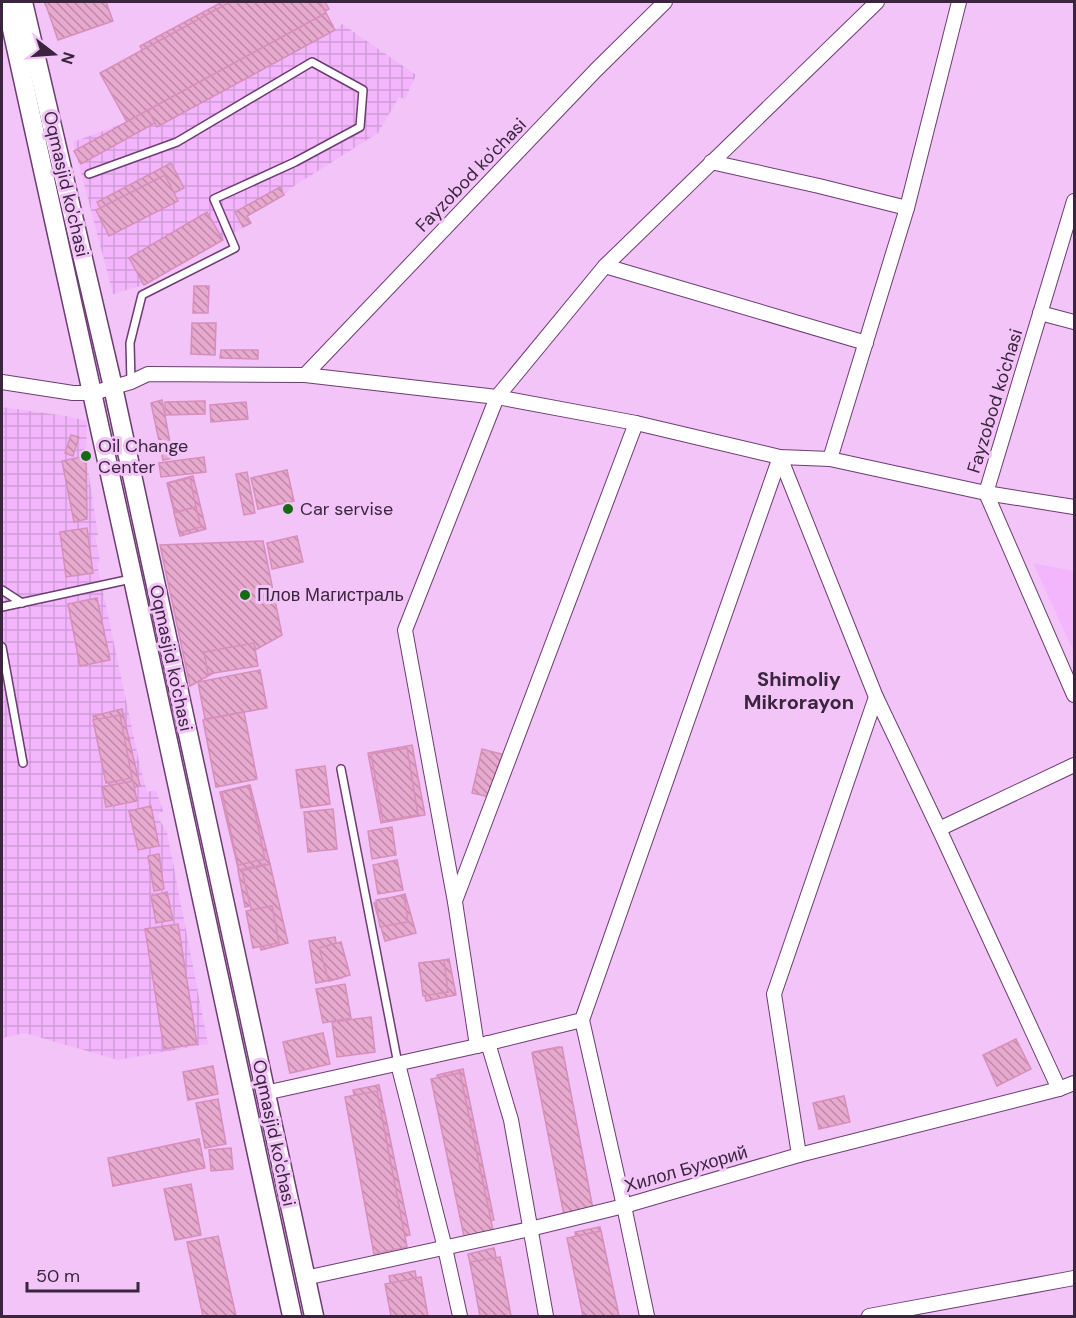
<svg xmlns="http://www.w3.org/2000/svg" width="1076" height="1318" viewBox="0 0 1076 1318" font-family="'DM Sans',sans-serif">
<style>
.built{fill:#f3b6fc}
.industrial{fill:url(#industrial-grid)}
.building{fill:url(#building-back-hatch);stroke:#d78ebb;stroke-width:1.5}
.lines{fill:none;stroke-linecap:round;stroke-linejoin:round}
.service-casing{stroke:#6d3c73;stroke-width:10}
.minor-casing{stroke:#6d3c73;stroke-width:16}
.secondary-casing{stroke:#6d3c73;stroke-width:21}
.service{stroke:#fff;stroke-width:7}
.minor{stroke:#fff;stroke-width:14}
.secondary{stroke:#fff;stroke-width:18}
.poi-dot{fill:#146b12;stroke:#f2c4f7;stroke-width:2}
.labels{text-anchor:middle;stroke-width:6;stroke-linejoin:round;paint-order:stroke}
.street-label{font-size:18px;fill:#3b253e;stroke:#f2c4f7}
.poi-label{font-size:18px;fill:#3b253e;stroke:#f2c4f7;text-anchor:start}
.neighbourhood-label{font-size:20px;font-weight:bold;fill:#3b253e;stroke:#f2c4f7}
</style>
<defs>
<pattern id="industrial-grid" width="8" height="8" patternUnits="userSpaceOnUse" patternTransform="scale(1.5)"><rect width="8" height="8" fill="#f3b6fc"/><path d="M0 4h8M4 0v8" fill="none" stroke="#d19cd9"/></pattern>
<pattern id="building-back-hatch" width="6" height="6" patternUnits="userSpaceOnUse" patternTransform="scale(1.5)"><rect width="6" height="6" fill="#e8a9cf"/><path d="M-1 5l2 2M0 0l6 6M5-1l2 2" fill="none" stroke="#bd89a9"/></pattern>
</defs>
<rect width="100%" height="100%" fill="#f2c4f7"/>
<polygon class="built" points="1033,563 1074,571 1074,652"/>
<g class="industrial">
<polygon points="342,24 416,75 405,99 399,97 378,133 294,186 284,195 247,216 251,223 144,285 113,294 73,142 127,122 335,30"/>
<polygon points="2,407 66,416 87,421 86,456 98,535 95,536 100,561 97,564 140,766 147,792 156,790 163,811 157,816 167,832 208,1044 118,1060 25,1033 2,1038"/>
</g>
<g class="building">
<polygon points="44,2 103,2 70,19 64,10 52,17"/>
<polygon points="45,2 106,2 113,21 58,40"/>
<polygon points="222,2 325,2 329,9 168,97 140,46"/>
<polygon points="230,2 320,2 326,13 127,122 100,73"/>
<polygon points="326,13 335,30 157,127 148,110"/>
<polygon points="148,110 155,123 81,164 74,151"/>
<polygon points="171,163 184,188 110,227 97,202"/>
<polygon points="165,175 178,201 109,236 96,210"/>
<polygon points="280,187 284,195 247,216 251,223 243,227 235,212"/>
<polygon points="207,212 223,240 144,285 129,258"/>
<polygon points="194,286 209,286 208,313 193,313"/>
<polygon points="192,323 216,323 215,355 191,354"/>
<polygon points="221,350 258,350 258,359 220,358"/>
<polygon points="162,400 173,458 163,460 151,403"/>
<polygon points="205,401 205,414 165,415 165,402"/>
<polygon points="246,402 248,419 211,422 210,405"/>
<polygon points="71,435 79,437 73,456 65,453"/>
<polygon points="86,456 87,519 74,522 62,461"/>
<polygon points="204,457 206,472 161,477 159,463"/>
<polygon points="287,470 294,501 258,509 251,478"/>
<polygon points="247,472 255,513 244,515 236,474"/>
<polygon points="193,476 206,529 180,536 167,483"/>
<polygon points="190,478 196,507 175,512 168,483"/>
<polygon points="196,507 201,527 179,533 174,513"/>
<polygon points="87,528 93,573 66,577 60,532"/>
<polygon points="297,536 303,562 272,569 267,543"/>
<polygon points="263,541 282,635 190,686 160,545"/>
<polygon points="97,598 110,660 80,666 68,604"/>
<polygon points="254,643 258,666 208,674 204,652"/>
<polygon points="260,670 267,708 205,719 198,682"/>
<polygon points="122,709 140,786 111,793 93,716"/>
<polygon points="244,712 257,779 216,787 203,720"/>
<polygon points="120,715 132,778 106,783 93,720"/>
<polygon points="412,745 425,815 381,823 368,753"/>
<polygon points="407,748 418,815 383,821 371,754"/>
<polygon points="482,749 505,755 494,798 472,793"/>
<polygon points="325,766 330,804 301,808 296,770"/>
<polygon points="133,781 137,801 106,807 102,787"/>
<polygon points="250,785 270,864 239,872 220,792"/>
<polygon points="249,786 265,859 238,865 222,792"/>
<polygon points="151,806 159,846 138,850 129,811"/>
<polygon points="333,809 337,849 308,852 304,812"/>
<polygon points="392,827 396,855 372,859 368,831"/>
<polygon points="159,854 164,889 154,891 148,856"/>
<polygon points="397,860 403,890 378,894 373,865"/>
<polygon points="265,864 273,901 245,907 238,870"/>
<polygon points="270,864 288,943 261,950 242,871"/>
<polygon points="167,892 173,920 156,923 151,896"/>
<polygon points="405,894 416,933 385,941 374,903"/>
<polygon points="404,895 408,922 380,927 376,900"/>
<polygon points="272,906 279,943 253,948 246,911"/>
<polygon points="178,924 197,1044 164,1049 145,929"/>
<polygon points="335,937 342,978 316,983 309,941"/>
<polygon points="341,942 350,975 329,981 319,948"/>
<polygon points="449,959 456,995 426,1001 419,965"/>
<polygon points="444,960 448,992 423,996 419,963"/>
<polygon points="345,984 351,1018 323,1023 316,989"/>
<polygon points="371,1017 375,1052 337,1057 332,1022"/>
<polygon points="323,1033 330,1064 290,1073 283,1042"/>
<polygon points="1016,1039 1031,1069 997,1086 983,1055"/>
<polygon points="559,1047 590,1197 564,1203 533,1052"/>
<polygon points="562,1047 593,1209 564,1215 532,1053"/>
<polygon points="213,1066 218,1094 188,1100 183,1072"/>
<polygon points="463,1069 494,1220 469,1226 437,1075"/>
<polygon points="460,1073 494,1235 465,1241 431,1079"/>
<polygon points="379,1085 410,1235 384,1241 353,1090"/>
<polygon points="377,1091 407,1247 374,1254 345,1097"/>
<polygon points="844,1096 850,1122 819,1129 813,1103"/>
<polygon points="218,1099 226,1144 205,1148 196,1103"/>
<polygon points="199,1139 205,1168 113,1186 108,1158"/>
<polygon points="231,1148 233,1169 211,1171 209,1150"/>
<polygon points="191,1184 201,1235 175,1240 164,1189"/>
<polygon points="600,1227 616,1316 590,1316 575,1232"/>
<polygon points="601,1231 619,1316 583,1316 567,1238"/>
<polygon points="218,1236 236,1316 203,1316 187,1242"/>
<polygon points="494,1248 509,1316 482,1316 468,1254"/>
<polygon points="500,1257 511,1316 480,1316 470,1262"/>
<polygon points="415,1271 424,1316 397,1316 389,1276"/>
<polygon points="421,1277 428,1316 391,1316 385,1284"/>
</g>
<g class="lines">
<g class="service-casing">
<g id="service">
<polyline points="89,174 177,142 312,62 363,90 360,127 295,162 214,199 235,248 142,295 130,343 131,382"/>
<polyline points="2,590 22,603"/>
<polyline points="2,607 131,579"/>
<polyline points="2,647 23,763"/>
<polyline points="341,769 398,1064"/>
</g>
</g>
<g class="minor-casing">
<g id="minor">
<polyline points="711,162 819,186 907,208"/>
<polyline points="605,266 866,343"/>
<polyline points="1040,313 1074,322"/>
<polyline points="305,375 596,70 665,2"/>
<polyline points="2,382 73,393 93,393 131,382 148,374 305,375 497,397 636,423 780,457 830,459 986,493 1074,507"/>
<polyline points="780,457 876,697 939,829 1059,1089"/>
<polyline points="830,459 907,208 959,2"/>
<polyline points="986,493 1074,201"/>
<polyline points="986,493 1074,695"/>
<polyline points="939,829 1074,765"/>
<polyline points="455,901 636,423"/>
<polyline points="488,1043 511,1120 546,1316"/>
<polyline points="477,1046 455,902 405,630 497,397 605,266 877,2"/>
<polyline points="398,1064 445,1248 460,1316"/>
<polyline points="265,1093 477,1046 582,1020"/>
<polyline points="799,1155 774,994 876,697"/>
<polyline points="305,1278 530,1229 624,1206 799,1155 1059,1089 1074,1083"/>
<polyline points="647,1316 624,1206 582,1020 780,457"/>
<polyline points="869,1316 1074,1278"/>
</g>
</g>
<g class="secondary-casing">
<g id="secondary">
<polyline points="6,2 133,579 292,1316"/>
<polyline points="23,2 113,387 314,1316"/>
</g>
</g>
<use href="#service" class="service"/>
<use href="#minor" class="minor"/>
<use href="#secondary" class="secondary"/>
</g>
<g class="poi-dot">
<circle cx="86" cy="456" r="6"/>
<circle cx="288" cy="509" r="6"/>
<circle cx="245" cy="595" r="6"/>
</g>
<g class="labels">
<g class="street-label">
<text transform="translate(471 175) rotate(-46)" y="6">Fayzobod ko'chasi</text>
<text transform="translate(66 184) rotate(77)" y="6">Oqmasjid ko'chasi</text>
<text transform="translate(995 401) rotate(-73)" y="6">Fayzobod ko'chasi</text>
<text transform="translate(171 658) rotate(78)" y="6">Oqmasjid ko'chasi</text>
<text transform="translate(274 1133) rotate(78)" y="6">Oqmasjid ko'chasi</text>
<text transform="translate(686 1169) rotate(-16)" y="6">Хилол Бухорий</text>
</g>
<g class="poi-label">
<text x="98" y="452">Oil Change<tspan x="98" dy="21">Center</tspan></text>
<text x="300" y="515">Car servise</text>
<text x="257" y="601">Плов Магистраль</text>
</g>
<g class="neighbourhood-label">
<text x="799" y="686">Shimoliy<tspan x="799" dy="23">Mikrorayon</tspan></text>
</g>
</g>
<rect width="1076" height="1318" fill="none" stroke="#3b253e" stroke-width="6"/>
<g transform="translate(54 54) rotate(107)" stroke="#f2c4f7" stroke-width="4.5" paint-order="stroke">
<path d="M0-4.5L10 22L0 15L-10 22Z" fill="#3b253e"/>
<text y="-9" font-size="16" font-weight="bold" text-anchor="middle" fill="#3b253e">N</text>
</g>
<path d="M27 1282v9h111v-9" fill="none" stroke="#3b253e" stroke-width="3"/>
<text x="36" y="1282" font-size="18" fill="#3b253e" stroke="#f2c4f7" stroke-width="4.5" paint-order="stroke">50 m</text>
</svg>
